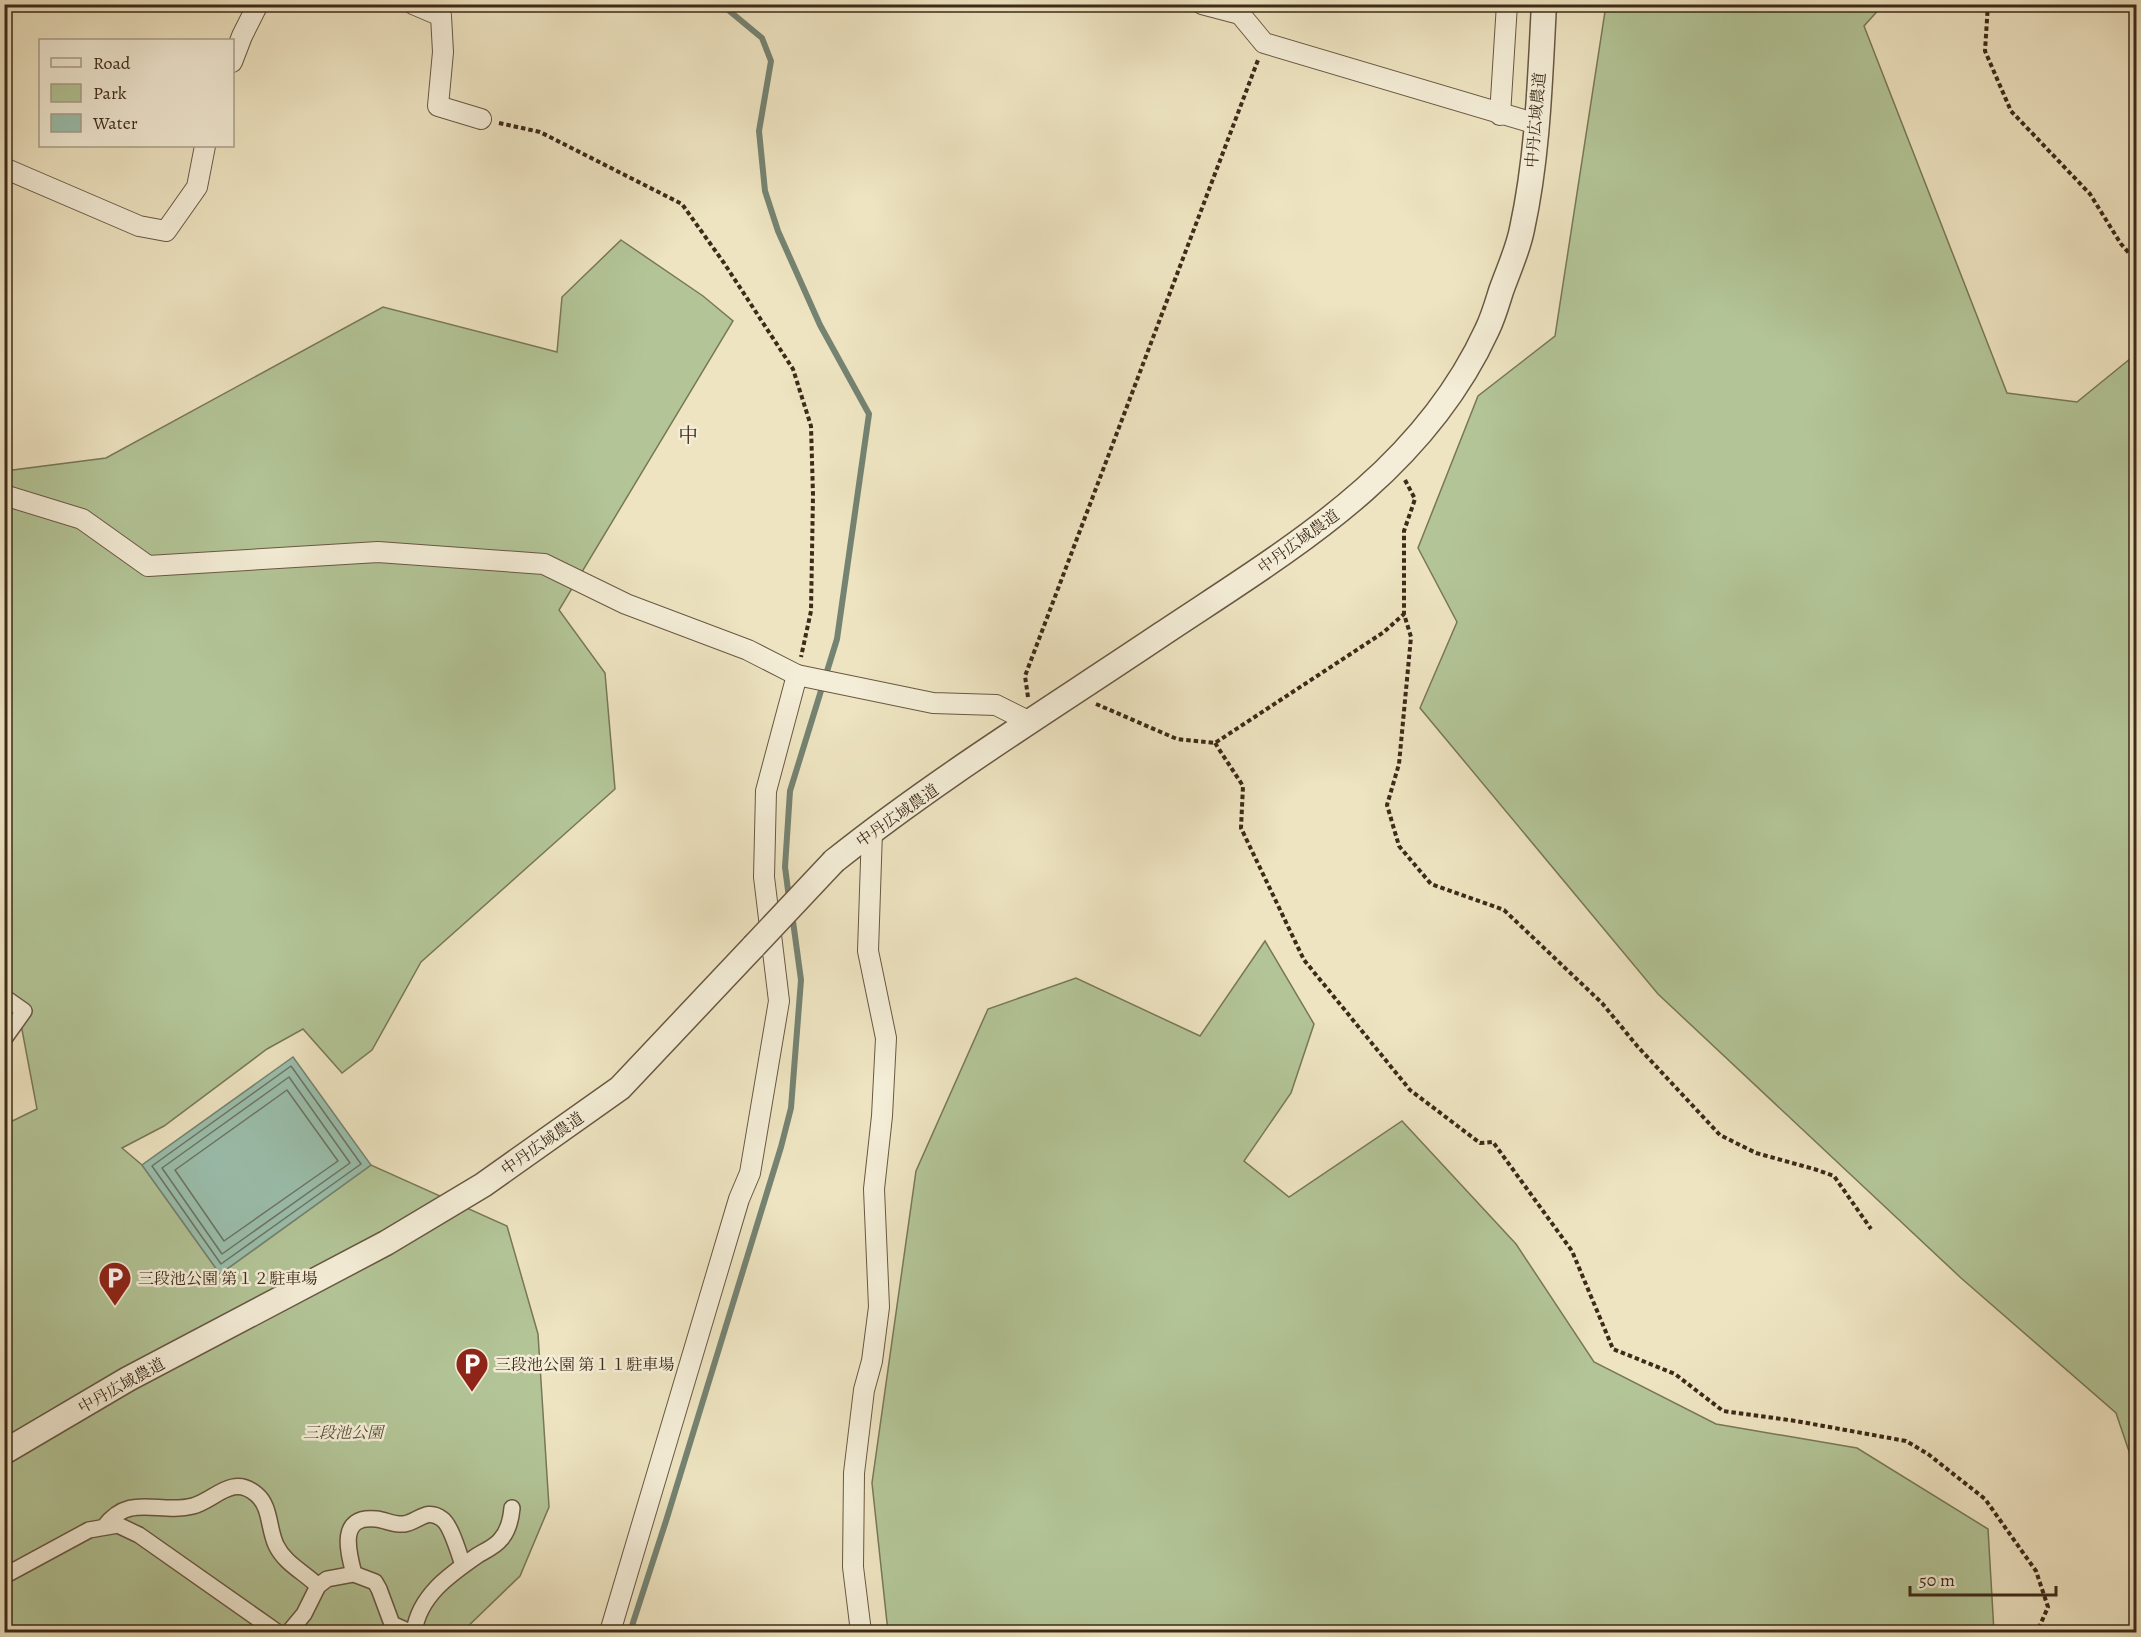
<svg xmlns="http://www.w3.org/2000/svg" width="2141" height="1637" viewBox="0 0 2141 1637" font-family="Alegreya,'Noto Serif JP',serif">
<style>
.green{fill:#b3c597;stroke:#787858;stroke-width:1.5}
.water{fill:#9abfad;stroke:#758372;stroke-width:1.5}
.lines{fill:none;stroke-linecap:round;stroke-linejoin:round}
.shore{stroke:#6c7463;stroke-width:1.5}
.stream{stroke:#758372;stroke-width:6}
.pedestrian-casing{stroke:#695843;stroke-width:18}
.minor-casing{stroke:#695843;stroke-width:22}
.tertiary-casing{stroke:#695843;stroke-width:27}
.path{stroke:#3d2a19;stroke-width:4;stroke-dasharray:4.5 3;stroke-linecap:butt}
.pedestrian{stroke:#f4edd7;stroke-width:15}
.minor{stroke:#f4edd7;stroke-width:20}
.tertiary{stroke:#f4edd7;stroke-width:24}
.tertiary-bridge-casing{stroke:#695843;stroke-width:27;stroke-linecap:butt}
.tertiary-bridge{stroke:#f4edd7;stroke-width:24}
.labels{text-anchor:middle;stroke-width:5;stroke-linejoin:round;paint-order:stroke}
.street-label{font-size:16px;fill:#3d2a19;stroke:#f4edd7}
.poi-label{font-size:16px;fill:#3d2a19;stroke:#f4edd7;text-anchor:start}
.park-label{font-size:16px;font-style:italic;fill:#5a5138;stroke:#f4edd7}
.quarter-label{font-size:20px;fill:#3d2a19;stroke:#f4edd7}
</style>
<rect width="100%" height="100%" fill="#eee4c1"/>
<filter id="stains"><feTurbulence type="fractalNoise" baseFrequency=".00333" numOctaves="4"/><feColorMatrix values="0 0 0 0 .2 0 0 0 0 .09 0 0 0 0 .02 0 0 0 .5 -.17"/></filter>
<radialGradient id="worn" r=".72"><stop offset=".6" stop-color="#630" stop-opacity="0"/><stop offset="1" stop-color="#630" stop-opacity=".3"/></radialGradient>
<g class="green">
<polygon points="1606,5 1883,5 1864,26 2007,393 2077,402 2136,354 2136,1472 2116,1413 1961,1278 1658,994 1420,708 1457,622 1418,548 1478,396 1555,336"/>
<polygon points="621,240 703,296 733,321 559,610 605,673 615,789 421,962 372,1050 342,1073 303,1029 267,1049 164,1126 122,1148 142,1165 220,1274 371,1165 507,1226 538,1334 549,1507 520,1576 462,1632 5,1632 4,1125 37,1109 20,1019 5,1011 5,471 106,458 383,307 557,352 562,297"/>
<polygon points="1265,941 1314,1024 1291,1093 1244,1161 1289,1197 1402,1121 1516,1244 1594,1362 1716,1424 1857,1448 1988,1529 1994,1632 888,1632 872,1483 916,1171 988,1009 1076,978 1200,1036"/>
</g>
<polygon class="water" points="293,1057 371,1165 220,1274 142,1165"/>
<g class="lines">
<g class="shore">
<polygon points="291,1066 361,1164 221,1264 152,1166"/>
<polygon points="289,1077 350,1163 222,1254 162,1168"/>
<polygon points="287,1090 338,1161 224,1241 175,1170"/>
</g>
<g class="stream">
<polyline points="721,4 762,38 771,61 759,131 765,191 778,231 820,325 869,414 837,639 790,791 785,867 789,898"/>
<polyline points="630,1632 666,1521 781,1147 791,1108 801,980 792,914"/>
</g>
<g class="pedestrian-casing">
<g id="pedestrian">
<polyline points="4,997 24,1011 4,1039"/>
<path d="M104 1527C130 1492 159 1515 193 1506 215 1500 232 1474 256 1494 271 1506 268 1528 276 1545 285 1564 304 1572 318 1586"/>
<path d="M354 1574C348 1551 338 1515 376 1519 386 1520 393 1525 404 1524 418 1522 427 1507 442 1519 451 1525 459 1554 463 1565"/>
<polyline points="4,1576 89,1530 118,1525 139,1535 277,1632"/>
<polyline points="289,1632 304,1614 318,1586 327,1579 354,1574 375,1582 379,1589 392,1624 410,1632"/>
<path d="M414 1632C419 1596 449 1575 478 1555 485 1551 496 1546 501 1539 508 1531 511 1519 512 1508"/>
</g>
</g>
<g class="minor-casing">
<g id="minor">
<polyline points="413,4 441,16 443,52 438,106 481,119"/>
<polyline points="1202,4 1240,14 1264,43 1537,124"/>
<polyline points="232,62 242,36 258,4"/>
<polyline points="1500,115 1507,4"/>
<polyline points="4,168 139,226 166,231 197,187 205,146"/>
<polyline points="4,495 82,519 148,566 378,552 544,564 626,604 748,650 797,675 933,703 996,705 1030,722"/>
<polyline points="610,1632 739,1199 750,1173 779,1001 764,877 766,791 797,675"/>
<polyline points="861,1632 853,1567 854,1473 864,1390 872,1361 879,1307 874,1189 882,1116 886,1038 868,951 872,831"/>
</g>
</g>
<g class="tertiary-casing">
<g id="tertiary">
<path d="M834 861C938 778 1052 708 1162 634 1288 550 1421 474 1487 330 1493 318 1497 304 1501 291 1508 271 1518 250 1522 229 1538 156 1540 79 1544 4"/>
<polyline points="4,1452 128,1379 386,1243 483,1185 620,1088 754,946"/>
</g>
</g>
<g class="path">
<polyline points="1988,4 1985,51 2011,111 2090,194 2121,244 2136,261"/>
<polyline points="499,123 540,132 682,204 724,263 793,369 811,426 813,495 811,611 801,657"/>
<polyline points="1405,480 1415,499 1404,531 1404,614 1411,637 1399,764 1387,805 1399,846 1431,884 1504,910 1602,1003 1638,1047 1720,1135 1756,1153 1814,1169 1834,1176 1871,1229"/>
<polyline points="1028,697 1025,676 1258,60"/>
<polyline points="1096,704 1177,739 1215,743 1384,632 1404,614"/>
<polyline points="1215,743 1243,786 1241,828 1304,960 1410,1090 1480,1143 1493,1142 1572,1251 1613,1349 1675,1374 1723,1411 1796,1421 1906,1441 1928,1454 1985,1499 2036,1571 2048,1607 2037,1632"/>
</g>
<use href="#pedestrian" class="pedestrian"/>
<use href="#minor" class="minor"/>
<use href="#tertiary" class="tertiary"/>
<g class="tertiary-bridge-casing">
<polyline id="tertiary-bridge" points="754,946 834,861"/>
</g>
<use href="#tertiary-bridge" class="tertiary-bridge"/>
</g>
<defs>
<g id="parking-pin" transform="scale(1.725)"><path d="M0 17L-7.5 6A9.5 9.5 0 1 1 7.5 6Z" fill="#8f2418" stroke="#f4edd7"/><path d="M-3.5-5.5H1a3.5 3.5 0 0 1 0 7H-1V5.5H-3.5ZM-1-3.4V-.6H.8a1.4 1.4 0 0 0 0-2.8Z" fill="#fff"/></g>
</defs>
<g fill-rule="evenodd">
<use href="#parking-pin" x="115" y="1278"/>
<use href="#parking-pin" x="472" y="1364"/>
</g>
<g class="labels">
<g class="street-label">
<text transform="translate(1535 120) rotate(-85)" y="6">中丹広域農道</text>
<text transform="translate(1298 541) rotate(-36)" y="6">中丹広域農道</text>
<text transform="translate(897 815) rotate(-35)" y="6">中丹広域農道</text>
<text transform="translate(542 1143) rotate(-35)" y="6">中丹広域農道</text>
<text transform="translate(121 1385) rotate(-29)" y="6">中丹広域農道</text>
</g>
<g class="poi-label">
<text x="138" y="1284">三段池公園 第１２駐車場</text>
<text x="495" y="1370">三段池公園 第１１駐車場</text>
</g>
<g class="park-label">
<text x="343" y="1438">三段池公園</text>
</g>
<g class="quarter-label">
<text x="688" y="442">中</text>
</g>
</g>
<rect width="2141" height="1637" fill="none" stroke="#eee4c1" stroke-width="24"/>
<rect x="6" y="6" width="2129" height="1625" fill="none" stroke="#3d2a19" stroke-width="3"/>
<rect x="12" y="12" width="2117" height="1613" fill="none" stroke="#3d2a19" stroke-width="1.5"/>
<rect x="39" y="39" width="195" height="108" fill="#f4edd7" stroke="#ab9f8b" stroke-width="1.5"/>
<rect x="51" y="58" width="30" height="9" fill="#f4edd7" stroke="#ab9f8b" stroke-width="1.5"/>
<text x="93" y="69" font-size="18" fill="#3d2a19">Road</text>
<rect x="51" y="84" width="30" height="18" fill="#b3c597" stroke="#ab9f8b" stroke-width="1.5"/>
<text x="93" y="99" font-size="18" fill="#3d2a19">Park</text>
<rect x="51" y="114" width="30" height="18" fill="#9abfad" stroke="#ab9f8b" stroke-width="1.5"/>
<text x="93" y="129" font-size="18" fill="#3d2a19">Water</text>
<path d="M1910 1586v9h146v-9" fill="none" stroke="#3d2a19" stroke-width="3"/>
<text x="1919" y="1586" font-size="18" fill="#3d2a19" stroke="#f4edd7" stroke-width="4.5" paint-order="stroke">50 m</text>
<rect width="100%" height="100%" filter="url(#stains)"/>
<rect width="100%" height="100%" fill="url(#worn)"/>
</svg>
